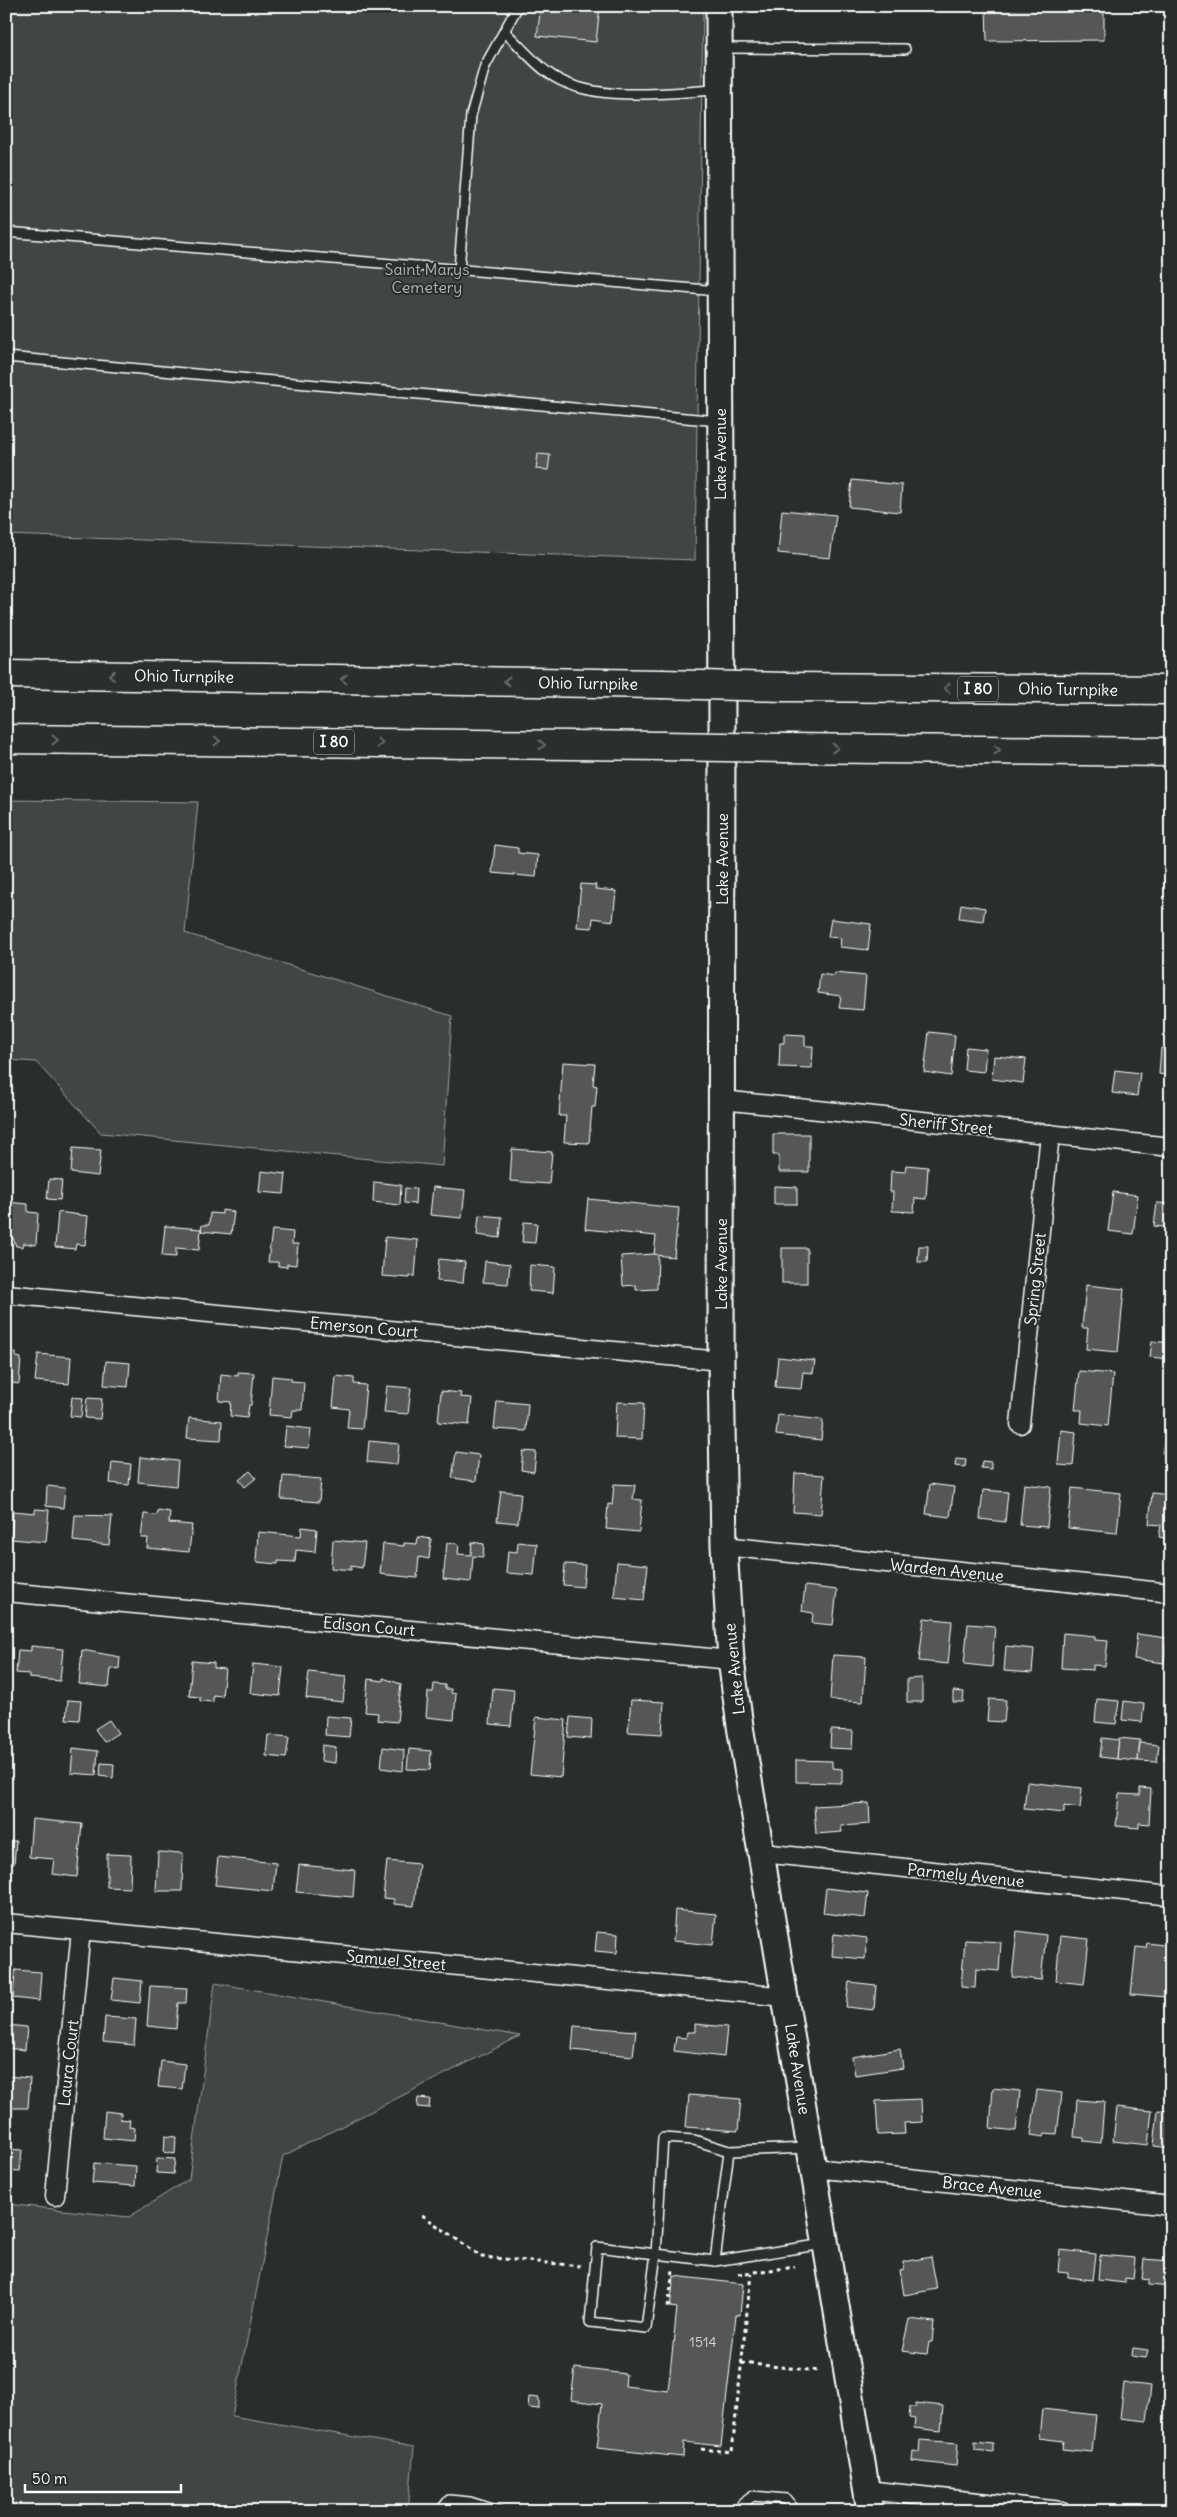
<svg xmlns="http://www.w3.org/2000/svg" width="1177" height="2517" viewBox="0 0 1177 2517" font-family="Delius,sans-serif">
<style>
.green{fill:#414445;stroke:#a0a2a2}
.building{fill:#555758;stroke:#fff}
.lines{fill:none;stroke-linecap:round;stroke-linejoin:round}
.lane-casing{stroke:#fff;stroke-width:12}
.street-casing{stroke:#fff;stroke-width:21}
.secondary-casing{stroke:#fff;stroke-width:29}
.highway-casing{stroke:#fff;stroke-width:31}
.path{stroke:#fff;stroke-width:3;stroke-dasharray:4 4;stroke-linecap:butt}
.lane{stroke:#2a2d2e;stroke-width:9}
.street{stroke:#2a2d2e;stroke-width:18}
.secondary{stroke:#2a2d2e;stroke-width:25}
.highway{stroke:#2a2d2e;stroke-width:28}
.highway-bridge-casing{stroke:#fff;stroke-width:31;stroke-linecap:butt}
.highway-bridge{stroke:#2a2d2e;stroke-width:28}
.oneway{stroke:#6a6c6d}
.labels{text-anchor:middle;stroke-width:4;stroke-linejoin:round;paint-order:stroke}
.number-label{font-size:14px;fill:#d4d5d5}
.shield{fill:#2a2d2e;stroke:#bfc0c0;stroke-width:1}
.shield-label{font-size:15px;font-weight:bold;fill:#fff}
.park-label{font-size:16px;fill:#b3b4b5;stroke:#2a2d2e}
.street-label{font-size:16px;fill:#fff;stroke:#2a2d2e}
</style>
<rect width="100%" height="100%" fill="#2a2d2e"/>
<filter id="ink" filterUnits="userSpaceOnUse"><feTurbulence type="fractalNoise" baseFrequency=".02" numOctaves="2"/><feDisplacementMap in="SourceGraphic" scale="10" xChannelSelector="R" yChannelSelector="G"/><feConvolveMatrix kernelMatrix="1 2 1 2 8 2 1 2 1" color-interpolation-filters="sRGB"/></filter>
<g filter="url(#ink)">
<g class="green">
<polygon points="6,6 703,6 695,560 6,535"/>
<polygon points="6,800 198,802 185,933 452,1016 442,1166 101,1133 36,1062 6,1060"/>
<polygon points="215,1983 520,2036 283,2156 232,2416 414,2447 408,2511 6,2511 6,2204 129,2217 189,2179"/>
</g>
<g class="building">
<polygon points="541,6 600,6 596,42 537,36"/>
<polygon points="986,6 1104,6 1104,40 987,41"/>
<polygon points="538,454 550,455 548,470 536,469"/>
<polygon points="852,480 902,485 900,512 849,507"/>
<polygon points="782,510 836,515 830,558 778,553"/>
<polygon points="495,845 518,848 518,853 538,855 536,877 492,873"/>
<polygon points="581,884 596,885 595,889 616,891 613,921 593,918 592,928 577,927"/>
<polygon points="961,904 985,908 983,921 959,918"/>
<polygon points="831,919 871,924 868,950 840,947 841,938 828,937"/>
<polygon points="835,973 866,976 863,1010 839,1008 841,996 818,993 820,974 834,976"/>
<polygon points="929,1032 955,1035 951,1076 924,1072"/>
<polygon points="784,1034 805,1035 805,1046 813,1046 812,1068 779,1067 780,1043 784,1043"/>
<polygon points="966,1047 986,1049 984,1072 964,1070"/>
<polygon points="1161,1048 1171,1049 1171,1076 1159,1074"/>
<polygon points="994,1056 1026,1059 1023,1083 992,1079"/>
<polygon points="563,1062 595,1064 593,1085 597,1086 595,1107 592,1107 589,1143 564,1142 566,1116 559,1116"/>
<polygon points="1115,1070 1140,1073 1137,1096 1112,1093"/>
<polygon points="773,1134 809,1134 809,1172 779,1172 779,1155 773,1155"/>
<polygon points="73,1148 101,1150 98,1176 71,1173"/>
<polygon points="6,1149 10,1150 9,1169 6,1169"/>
<polygon points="512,1149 552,1152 549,1184 510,1181"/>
<polygon points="906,1165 928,1167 926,1199 915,1198 914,1212 892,1211 893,1192 890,1192 891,1171 905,1172"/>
<polygon points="261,1171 286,1174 284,1194 259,1192"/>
<polygon points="49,1179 62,1180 60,1200 47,1199"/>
<polygon points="374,1182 401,1185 400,1205 373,1202"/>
<polygon points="774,1186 797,1187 797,1204 774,1204"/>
<polygon points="433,1187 465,1190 462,1218 430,1215"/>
<polygon points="405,1188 416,1189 415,1204 404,1203"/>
<polygon points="1113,1192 1138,1195 1133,1234 1108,1231"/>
<polygon points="588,1199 679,1208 674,1257 654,1255 656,1236 585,1229"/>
<polygon points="6,1202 28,1204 28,1212 38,1213 36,1245 24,1243 23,1247 16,1246 13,1238 6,1238"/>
<polygon points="1157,1203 1171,1204 1171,1228 1154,1226"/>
<polygon points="222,1210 234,1212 231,1234 201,1231 202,1225 209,1225 210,1213 222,1214"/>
<polygon points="58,1212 88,1216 85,1245 76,1244 75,1249 55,1247"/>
<polygon points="479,1215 502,1217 500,1238 477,1235"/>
<polygon points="524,1222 537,1223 535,1243 522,1242"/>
<polygon points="165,1226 201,1229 199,1250 176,1248 176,1257 162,1256"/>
<polygon points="272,1230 293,1232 292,1244 298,1244 296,1265 287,1264 287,1267 278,1266 278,1262 268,1262"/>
<polygon points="385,1237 418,1240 415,1276 410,1276 410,1278 382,1276"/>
<polygon points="919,1246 928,1246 927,1262 918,1262"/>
<rect x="782" y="1248" width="25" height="35"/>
<polygon points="654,1254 658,1255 657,1289 636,1290 636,1285 623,1286 621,1256"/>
<polygon points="439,1259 465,1262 463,1283 437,1281"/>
<polygon points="485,1261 510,1264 508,1284 483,1282"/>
<polygon points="530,1265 555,1267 553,1293 529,1291"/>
<polygon points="1086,1285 1124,1289 1118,1352 1086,1349 1088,1328 1082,1328"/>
<polygon points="1152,1341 1171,1343 1170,1359 1150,1357"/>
<polygon points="6,1346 10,1347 10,1353 16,1353 16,1357 21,1358 19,1384 6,1382"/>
<polygon points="38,1354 71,1357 69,1384 35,1381"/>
<polygon points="778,1357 815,1361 813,1373 803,1372 801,1389 775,1387"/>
<polygon points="106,1361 130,1363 128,1387 104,1385"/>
<polygon points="1079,1371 1113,1374 1108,1426 1081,1423 1082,1410 1075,1410"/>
<polygon points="238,1372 254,1373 251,1405 249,1405 247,1418 230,1416 231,1402 219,1401 221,1374 238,1376"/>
<polygon points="272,1376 291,1378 291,1381 304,1382 302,1410 293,1410 292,1417 269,1415"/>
<polygon points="336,1376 354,1378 354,1384 366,1385 362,1429 347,1428 349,1409 333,1407"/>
<polygon points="387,1386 411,1388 408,1414 384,1412"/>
<polygon points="441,1391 461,1393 460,1397 472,1398 469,1425 438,1422"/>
<polygon points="72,1397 83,1398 81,1417 70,1416"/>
<polygon points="87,1398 102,1399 100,1419 85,1418"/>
<polygon points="497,1401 528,1404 526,1431 494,1429"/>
<polygon points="617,1402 644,1403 642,1439 615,1438"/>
<polygon points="778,1415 823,1420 821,1440 776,1435"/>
<polygon points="189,1418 222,1421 221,1440 187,1438"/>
<polygon points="286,1426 311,1429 309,1448 284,1446"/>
<polygon points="1061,1430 1076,1432 1073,1466 1058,1465"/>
<polygon points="369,1441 399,1444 397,1465 367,1462"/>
<polygon points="1164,1442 1171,1443 1171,1454 1162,1453"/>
<polygon points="523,1451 536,1452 534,1472 521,1470"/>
<polygon points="456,1452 479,1455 476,1481 452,1478"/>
<polygon points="140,1457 178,1461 176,1486 138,1482"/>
<polygon points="956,1459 966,1460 965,1467 955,1466"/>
<polygon points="982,1461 991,1462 991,1469 981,1468"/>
<polygon points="112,1462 131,1464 129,1485 110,1483"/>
<polygon points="250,1471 256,1478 245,1487 239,1480"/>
<polygon points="795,1473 824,1475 821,1514 793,1512"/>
<polygon points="283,1476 321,1479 319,1502 281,1499"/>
<polygon points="614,1484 635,1485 633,1499 642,1500 639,1532 606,1529 608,1504 612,1505"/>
<polygon points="930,1484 954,1487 950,1517 926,1514"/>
<polygon points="1024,1484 1051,1487 1047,1527 1020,1525"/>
<polygon points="47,1486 65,1488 63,1508 46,1506"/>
<polygon points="1072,1488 1121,1493 1117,1533 1068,1528"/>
<polygon points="983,1490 1008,1492 1005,1522 980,1519"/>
<polygon points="501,1491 521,1493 518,1523 497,1521"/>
<polygon points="1152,1493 1171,1495 1171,1539 1159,1537 1161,1525 1149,1524"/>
<polygon points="35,1509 49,1510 46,1542 11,1539 13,1511 35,1513"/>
<polygon points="158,1510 170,1512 169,1523 192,1525 189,1552 147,1548 148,1538 141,1538 144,1514 157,1515"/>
<polygon points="75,1515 112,1516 109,1545 73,1541"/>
<polygon points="302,1527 317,1529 315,1552 296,1550 295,1562 278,1561 278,1564 256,1562 258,1532 301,1536"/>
<polygon points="418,1537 431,1539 429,1559 419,1557 417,1578 380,1574 383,1544 404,1546 404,1543 417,1544"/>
<polygon points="333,1540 365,1543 362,1568 351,1566 351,1570 331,1568"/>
<polygon points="472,1542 484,1544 483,1557 473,1556 471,1582 443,1579 447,1543 459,1544 458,1554 471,1555"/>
<polygon points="518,1542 537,1544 534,1575 506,1573 508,1551 517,1552"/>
<polygon points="617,1562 648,1565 644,1600 614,1597"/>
<polygon points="565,1564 585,1565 583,1587 563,1585"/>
<polygon points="805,1586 837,1590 833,1625 812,1623 813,1613 802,1611"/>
<polygon points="924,1618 952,1621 948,1664 919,1661"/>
<polygon points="968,1624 995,1626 992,1667 964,1664"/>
<polygon points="1063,1633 1095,1636 1095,1640 1108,1641 1105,1666 1093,1665 1093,1670 1061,1668"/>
<polygon points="1137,1634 1167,1638 1164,1663 1134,1659"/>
<polygon points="31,1646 63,1649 60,1681 29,1678 29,1674 16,1673 18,1650 31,1651"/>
<polygon points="1006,1646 1034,1649 1032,1673 1004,1671"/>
<polygon points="82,1650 120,1657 119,1669 111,1668 109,1687 79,1684"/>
<polygon points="833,1655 866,1657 863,1702 830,1700"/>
<polygon points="192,1661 214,1663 214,1668 225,1669 222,1696 213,1695 213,1702 200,1701 200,1697 189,1696"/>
<polygon points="253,1664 283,1667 280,1696 250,1693"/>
<polygon points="309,1672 346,1676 343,1702 306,1698"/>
<polygon points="383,1678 401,1684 397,1722 377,1720 378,1713 365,1712 368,1679 383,1681"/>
<polygon points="922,1678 922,1702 907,1702 907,1679"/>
<polygon points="434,1684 445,1685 445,1689 451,1689 451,1693 456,1694 454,1720 426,1717 428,1692 433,1692"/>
<polygon points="493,1688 514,1690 511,1726 490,1724"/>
<polygon points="953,1691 964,1692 963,1702 953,1702"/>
<polygon points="989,1699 1006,1700 1004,1722 987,1721"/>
<polygon points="1097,1699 1119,1701 1116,1724 1095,1722"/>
<polygon points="68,1700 81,1701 79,1720 66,1719"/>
<polygon points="631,1700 664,1702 662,1734 628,1732"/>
<polygon points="1124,1701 1144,1704 1142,1722 1122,1720"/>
<polygon points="326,1716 351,1718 349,1737 325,1735"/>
<polygon points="536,1717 566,1720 561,1777 530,1774"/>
<polygon points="570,1717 592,1719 591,1739 568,1737"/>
<polygon points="109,1720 118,1733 104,1742 95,1729"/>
<polygon points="831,1730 853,1731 852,1749 830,1748"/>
<polygon points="268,1735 289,1737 286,1758 266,1756"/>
<polygon points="1102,1738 1119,1740 1117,1759 1100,1757"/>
<polygon points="1119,1738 1140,1740 1138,1761 1117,1759"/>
<polygon points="1140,1743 1159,1745 1157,1762 1138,1761"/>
<polygon points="322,1745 336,1747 335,1763 321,1761"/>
<polygon points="383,1747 404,1750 403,1771 381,1768"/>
<polygon points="1165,1747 1171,1747 1171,1761 1164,1760"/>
<polygon points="73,1748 98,1751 96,1775 71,1773"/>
<polygon points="409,1749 431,1751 430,1770 407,1769"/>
<polygon points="796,1760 832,1761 832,1768 842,1769 842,1783 796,1782"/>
<polygon points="101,1763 114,1764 113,1778 100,1776"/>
<polygon points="1027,1782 1082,1788 1080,1808 1064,1806 1064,1813 1024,1809"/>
<polygon points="1140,1788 1151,1789 1149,1824 1139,1823 1139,1828 1116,1826 1119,1794 1140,1795"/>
<polygon points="869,1803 870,1824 841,1826 842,1832 816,1834 814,1806"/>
<polygon points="32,1819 82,1824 77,1877 52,1874 54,1859 29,1857"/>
<polygon points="6,1841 16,1841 14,1864 6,1864"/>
<polygon points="158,1852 183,1853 182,1891 156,1891"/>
<polygon points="107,1854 131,1855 130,1888 107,1887"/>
<polygon points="218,1857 276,1863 273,1891 215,1885"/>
<polygon points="387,1861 419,1864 414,1906 394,1904 394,1899 383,1898"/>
<polygon points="299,1865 355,1870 353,1897 296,1892"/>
<polygon points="826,1888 868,1893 865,1918 823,1913"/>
<polygon points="675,1910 716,1914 713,1945 673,1941"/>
<polygon points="1017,1931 1046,1935 1041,1980 1012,1977"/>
<polygon points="597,1932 618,1934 617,1953 595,1951"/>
<polygon points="834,1934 867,1938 865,1959 832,1956"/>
<polygon points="1060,1936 1089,1939 1084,1984 1056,1981"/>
<polygon points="965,1940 1001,1942 999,1971 976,1969 975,1988 961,1987"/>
<polygon points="1147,1943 1171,1946 1166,1997 1131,1994 1136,1947 1146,1948"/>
<polygon points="15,1970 41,1972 39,2001 13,1998"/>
<polygon points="114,1978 142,1981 140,2003 111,2000"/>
<polygon points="849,1982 876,1985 874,2010 846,2007"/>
<polygon points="150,1986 187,1988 186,2003 178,2003 176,2029 147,2026"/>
<polygon points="105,2017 136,2019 134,2045 103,2042"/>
<polygon points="695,2024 727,2027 724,2057 674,2051 676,2037 686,2038 687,2032 695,2032"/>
<polygon points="6,2025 27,2027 25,2050 6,2048"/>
<polygon points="574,2026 636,2031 633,2056 572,2050"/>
<polygon points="900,2049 903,2068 855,2075 852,2057"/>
<polygon points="161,2061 185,2064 182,2089 158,2087"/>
<polygon points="6,2076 30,2078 28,2108 6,2108"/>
<polygon points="993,2088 1020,2091 1016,2131 990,2128"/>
<polygon points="1037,2090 1062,2093 1057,2134 1045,2133 1044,2137 1031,2135"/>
<polygon points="689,2095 741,2099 738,2131 686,2127"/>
<polygon points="418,2098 430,2099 429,2108 417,2107"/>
<polygon points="921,2099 922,2122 904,2123 905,2134 878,2135 876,2101"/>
<polygon points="1077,2100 1104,2102 1101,2143 1084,2141 1084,2138 1074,2137"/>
<polygon points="1117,2107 1152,2111 1148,2145 1113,2141"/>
<polygon points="1158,2110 1171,2111 1171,2148 1154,2146"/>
<polygon points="105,2111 121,2113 120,2119 130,2120 129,2127 135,2128 134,2141 103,2138"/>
<polygon points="165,2136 176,2137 175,2154 164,2152"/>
<polygon points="6,2149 22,2150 20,2171 6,2170"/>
<polygon points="157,2158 175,2159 173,2174 156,2173"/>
<polygon points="94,2163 136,2166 135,2186 92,2183"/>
<polygon points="1060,2250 1096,2254 1093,2280 1068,2277 1068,2273 1058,2272"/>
<polygon points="1100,2255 1135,2258 1133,2279 1125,2278 1125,2283 1098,2280"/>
<polygon points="931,2257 937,2289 904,2295 900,2270 904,2269 903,2262"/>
<polygon points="1144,2259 1171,2261 1171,2287 1149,2285 1149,2280 1142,2279"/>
<polygon points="674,2276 743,2284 740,2315 736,2315 721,2446 684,2442 683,2457 597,2448 602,2404 571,2400 575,2368 626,2374 625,2386 668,2391 677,2308 670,2307"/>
<polygon points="909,2319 934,2322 932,2342 929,2342 927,2354 902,2351"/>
<polygon points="1133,2348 1148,2350 1146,2358 1132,2356"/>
<polygon points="1124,2383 1151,2386 1147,2421 1120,2418"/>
<polygon points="529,2397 539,2398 539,2409 528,2408"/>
<polygon points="916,2403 943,2406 941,2431 914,2428 915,2419 909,2418 910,2407 916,2407"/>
<polygon points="1042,2409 1096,2415 1092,2452 1062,2449 1063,2441 1039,2438"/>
<polygon points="920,2440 958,2443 956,2466 912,2461 913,2451 919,2452"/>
<polygon points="975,2442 993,2444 993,2452 975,2450"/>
</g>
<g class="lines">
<g class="lane-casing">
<g id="lane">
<path d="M505 32C519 45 532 61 547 72 589 105 668 92 719 90"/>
<polyline points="720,48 905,49"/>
<polyline points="6,232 719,291"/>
<polyline points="459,270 471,115 485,66 518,6"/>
<polyline points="6,357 719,421"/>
<polyline points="808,2148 729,2151 715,2261 824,2244"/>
<polygon points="597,2247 656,2254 646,2328 590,2322"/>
<polyline points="715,2261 656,2254 663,2138 694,2140 729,2151"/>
<polyline points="440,2511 449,2500 470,2502 499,2511"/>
<polyline points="741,2511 742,2504 753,2496 786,2499 796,2511"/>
</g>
</g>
<g class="street-casing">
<g id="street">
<polyline points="722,1100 1171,1147"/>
<polyline points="6,1294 721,1361"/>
<polyline points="1020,1424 1050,1134"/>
<polyline points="724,1546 1171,1593"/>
<polyline points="6,1592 731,1660"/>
<polyline points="762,1853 1171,1896"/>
<polyline points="6,1923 786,1997"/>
<polyline points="814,2168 1171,2206"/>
<polyline points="55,2196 81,1930"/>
<polyline points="866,2490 1062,2511"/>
</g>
</g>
<g class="secondary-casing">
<polyline id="secondary" points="719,6 722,720 721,1361 724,1546 731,1660 740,1726 870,2511"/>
</g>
<g class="highway-casing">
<g id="highway">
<polyline points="6,674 661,684"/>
<polyline points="785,687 1171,690"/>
<polyline points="6,739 662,746"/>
<polyline points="786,748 1171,752"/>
</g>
</g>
<g class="path">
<polyline points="422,2215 482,2257 581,2266"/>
<polyline points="738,2274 795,2267"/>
<polyline points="668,2307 673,2271"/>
<polyline points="741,2363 819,2371"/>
<polyline points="701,2449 732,2452 751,2274"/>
</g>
<use href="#lane" class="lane"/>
<use href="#street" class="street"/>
<use href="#secondary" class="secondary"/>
<use href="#highway" class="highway"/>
<g class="highway-bridge-casing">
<g id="highway-bridge">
<polyline points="661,684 785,687"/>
<polyline points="662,746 786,748"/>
</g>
</g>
<use href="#highway-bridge" class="highway-bridge"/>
</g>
<defs><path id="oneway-chevron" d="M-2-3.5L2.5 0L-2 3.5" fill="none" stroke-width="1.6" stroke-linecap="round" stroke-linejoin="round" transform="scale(1.25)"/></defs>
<g class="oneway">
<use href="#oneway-chevron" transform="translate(112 675) rotate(-179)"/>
<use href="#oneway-chevron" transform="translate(344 679) rotate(-179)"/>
<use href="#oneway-chevron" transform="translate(507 681) rotate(-179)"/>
<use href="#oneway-chevron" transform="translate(947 688) rotate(-179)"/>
<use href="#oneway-chevron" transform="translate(55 740) rotate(1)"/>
<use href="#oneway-chevron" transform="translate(217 741) rotate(1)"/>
<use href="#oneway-chevron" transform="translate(380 743) rotate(1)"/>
<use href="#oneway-chevron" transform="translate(542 745) rotate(1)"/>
<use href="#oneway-chevron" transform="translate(835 748) rotate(1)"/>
<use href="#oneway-chevron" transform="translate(997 750) rotate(1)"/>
</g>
</g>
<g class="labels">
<g class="number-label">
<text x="703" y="2347">1514</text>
</g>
<g class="shield">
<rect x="958" y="676.5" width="40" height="25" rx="4"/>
<rect x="314" y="729.5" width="40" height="25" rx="4"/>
</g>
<g class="shield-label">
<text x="978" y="694">I 80</text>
<text x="334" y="747">I 80</text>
</g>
<g class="park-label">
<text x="427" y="275">Saint Marys<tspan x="427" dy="18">Cemetery</tspan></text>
</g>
<g class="street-label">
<text transform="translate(720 454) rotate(-90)" y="6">Lake Avenue</text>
<text transform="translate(184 676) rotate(1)" y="6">Ohio Turnpike</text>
<text transform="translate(588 683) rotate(1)" y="6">Ohio Turnpike</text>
<text transform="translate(1068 689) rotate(1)" y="6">Ohio Turnpike</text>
<text transform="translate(722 859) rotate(-90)" y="6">Lake Avenue</text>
<text transform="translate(946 1124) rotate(6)" y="6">Sheriff Street</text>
<text transform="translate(721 1264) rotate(-90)" y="6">Lake Avenue</text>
<text transform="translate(1035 1279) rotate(-84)" y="6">Spring Street</text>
<text transform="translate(364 1327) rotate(5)" y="6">Emerson Court</text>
<text transform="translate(947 1570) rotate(6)" y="6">Warden Avenue</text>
<text transform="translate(369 1626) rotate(5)" y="6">Edison Court</text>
<text transform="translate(734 1669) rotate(-96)" y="6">Lake Avenue</text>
<text transform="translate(966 1875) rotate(6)" y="6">Parmely Avenue</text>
<text transform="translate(396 1960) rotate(5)" y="6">Samuel Street</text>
<text transform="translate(68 2063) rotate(-84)" y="6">Laura Court</text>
<text transform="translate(798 2069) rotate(81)" y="6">Lake Avenue</text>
<text transform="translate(992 2187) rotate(6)" y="6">Brace Avenue</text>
</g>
</g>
<rect width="1177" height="2517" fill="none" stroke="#2a2d2e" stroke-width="25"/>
<rect x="12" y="12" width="1152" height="2492" fill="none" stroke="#fff" stroke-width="2" filter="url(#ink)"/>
<path d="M25 2484v8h156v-8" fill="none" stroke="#ffffff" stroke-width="2.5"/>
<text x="32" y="2484" font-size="15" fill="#ffffff" stroke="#2a2d2e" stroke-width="4" paint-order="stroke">50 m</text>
</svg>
